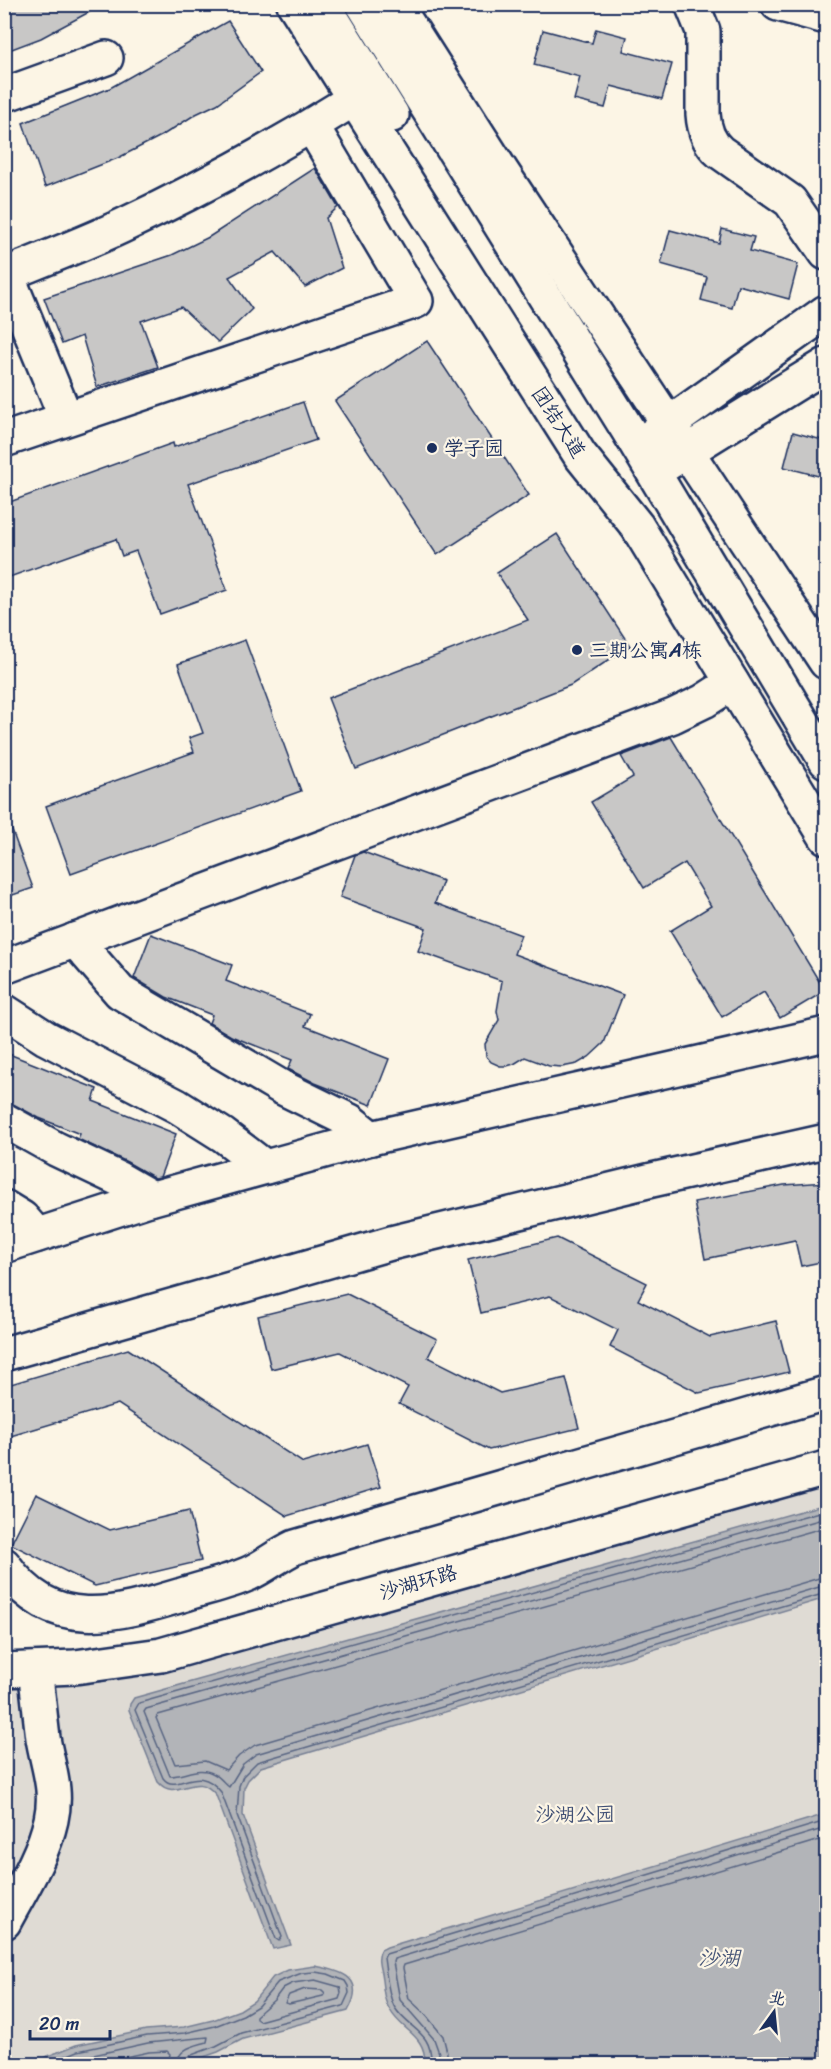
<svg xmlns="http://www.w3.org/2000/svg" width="831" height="2069" viewBox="0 0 831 2069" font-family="Sriracha,'LXGW WenKai TC',sans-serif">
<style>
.green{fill:#dfdbd4;stroke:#7d8599;stroke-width:1.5}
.water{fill:#b2b4b8;stroke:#767f94;stroke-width:1.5}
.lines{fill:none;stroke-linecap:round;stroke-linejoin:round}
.shore{stroke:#576482;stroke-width:1.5}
.building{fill:#c8c7c6;stroke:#1b2f5e;stroke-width:1.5}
.minor-casing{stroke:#1b2f5e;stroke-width:38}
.major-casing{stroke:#1b2f5e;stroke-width:38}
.minor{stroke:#fcf5e5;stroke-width:33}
.major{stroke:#fcf5e5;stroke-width:33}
.poi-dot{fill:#1b2f5e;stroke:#fcf5e5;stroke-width:2}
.labels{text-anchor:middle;stroke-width:4.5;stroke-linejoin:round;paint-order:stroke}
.street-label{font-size:20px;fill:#1b2f5e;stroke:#fcf5e5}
.poi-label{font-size:20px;fill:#1b2f5e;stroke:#fcf5e5;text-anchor:start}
.park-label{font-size:20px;fill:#425176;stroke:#fcf5e5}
.water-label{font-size:21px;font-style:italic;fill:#485779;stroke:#fcf5e5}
</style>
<rect width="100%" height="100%" fill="#fcf5e5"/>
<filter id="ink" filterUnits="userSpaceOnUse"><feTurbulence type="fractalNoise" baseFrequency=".0167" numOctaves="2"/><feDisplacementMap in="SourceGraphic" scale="12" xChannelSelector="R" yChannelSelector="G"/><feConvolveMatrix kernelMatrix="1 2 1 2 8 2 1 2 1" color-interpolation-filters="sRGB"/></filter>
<g filter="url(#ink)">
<polygon class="green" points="826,1486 826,2064 5,2064 4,1773 8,1754 5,1743 5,1685 164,1667"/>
<g class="water">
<path d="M826 1504V1598L261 1767 248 1780 244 1788 243 1815 291 1945 273 1949 216 1795C195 1768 177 1804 158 1782L129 1710 130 1704 134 1698Z"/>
<path d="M826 1814V2064H425C426 2034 402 2032 390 2010 383 2000 383 1985 381 1973 379 1965 377 1957 381 1950L387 1947Z"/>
<path d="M315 1966C344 1971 366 1979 348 2011L243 2039 218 2052 184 2064H35L48 2056 76 2045 146 2030 184 2027 213 2020 240 2010 254 2001 273 1977 288 1970Z"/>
</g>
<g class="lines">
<g class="shore">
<path d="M826 1510 139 1703 135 1710 163 1778C177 1796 197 1760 221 1792L276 1939 279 1941 282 1937 237 1815 239 1786 243 1776 257 1762 826 1593"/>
<path d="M826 1518 146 1709 144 1712 170 1776C185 1776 199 1765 214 1774 220 1777 224 1783 229 1787L243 1764 256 1754 826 1585"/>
<polyline points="826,1527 158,1715 156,1718 175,1764 205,1761 226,1770 239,1756 255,1745 826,1576"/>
<polygon points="315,1980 340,1987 341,1993 339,1999 259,2021 256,2019 256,2016 274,2000 283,1988 293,1983"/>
<polygon points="305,1989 322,1990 325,1993 323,1996 289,2004 285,2003 289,1995"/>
<polyline points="46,2064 78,2051 147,2036 185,2033 215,2026 243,2015 258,2006 278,1982 302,1973 315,1972 328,1974 345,1981 348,1986 349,1993 343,2006 241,2033 216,2046 189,2056 185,2064"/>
<path d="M63 2064 80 2058 148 2043 208 2037 207 2042C194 2046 178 2048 177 2064"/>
<polyline points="93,2064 149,2052 167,2051 170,2054 168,2064"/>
<path d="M431 2064C433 2031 409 2030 395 2008 388 1997 386 1971 384 1958L386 1954 826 1821"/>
<polyline points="438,2064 439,2053 434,2039 400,2000 393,1962 394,1959 826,1828"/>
<polyline points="447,2064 447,2052 443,2036 425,2014 409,1999 403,1968 404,1965 826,1838"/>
</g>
</g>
<g class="building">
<polygon points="4,4 104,4 41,38 4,52"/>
<polygon points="228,21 261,72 217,104 196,114 163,135 118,158 45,187 23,123 110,88"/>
<polygon points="596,29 627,37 623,51 672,64 662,99 611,86 605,108 574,100 580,77 534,65 543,30 592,43"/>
<polygon points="315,168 338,207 326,218 342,268 305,287 275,252 229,277 252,309 218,342 181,307 141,321 158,367 97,387 82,336 62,344 44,298 172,255 209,237"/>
<polygon points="722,229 754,237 750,251 798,264 789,299 738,285 732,308 701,300 707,277 661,264 670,230 719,243"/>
<polygon points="427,341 529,495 437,555 335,401"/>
<polygon points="303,402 316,440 188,484 227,590 160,614 136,551 122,556 116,539 4,579 4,504 173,443 174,447"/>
<polygon points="793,432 826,441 826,478 784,467"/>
<polygon points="557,534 630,646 571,685 356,769 328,698 528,620 497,573"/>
<polygon points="245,640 301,791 71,874 46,806 194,752 189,738 203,733 178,664"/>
<polygon points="671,737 825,991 780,1018 764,992 722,1017 670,931 711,906 685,863 644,888 591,802 633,777 621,756"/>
<polygon points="4,817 7,817 33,888 4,898"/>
<polygon points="363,852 443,881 435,903 521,935 514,954 623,995 604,1043 589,1057 577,1064 562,1067 549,1066 525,1057 514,1064 507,1066 500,1066 491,1062 486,1056 485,1044 499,1020 497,1011 502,981 418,951 426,928 340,897 355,855"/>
<polygon points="151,934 232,965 226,981 310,1014 305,1026 389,1059 371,1105 315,1083 290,1070 288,1069 292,1060 231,1036 209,1023 212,1015 166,997 134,978"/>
<polygon points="4,1052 97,1089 93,1101 176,1134 160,1177 155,1178 127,1162 78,1139 80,1134 39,1118 13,1104 4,1101"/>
<polygon points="826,1182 826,1261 801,1266 795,1240 705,1259 694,1202 784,1185"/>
<polygon points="557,1238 647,1283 638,1300 710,1337 776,1321 789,1372 699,1393 610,1347 618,1330 550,1296 481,1313 468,1260"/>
<polygon points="347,1294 437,1339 428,1357 500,1393 566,1378 579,1428 489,1450 399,1404 408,1387 340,1352 271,1369 258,1316"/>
<polygon points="128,1349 303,1463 367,1444 381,1487 287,1516 118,1404 4,1438 4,1386"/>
<polygon points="36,1494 110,1530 189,1511 201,1561 95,1586 11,1544"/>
</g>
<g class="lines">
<g class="minor-casing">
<g id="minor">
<polyline points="395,4 502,172 826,662"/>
<path d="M692 4 703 31V114C704 129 708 142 720 152L790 201 826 253"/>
<polyline points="778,4 826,17"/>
<polyline points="4,95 106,58"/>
<path d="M4 275C44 259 84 244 122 226 203 188 279 146 354 99"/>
<polyline points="7,275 66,418"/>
<polyline points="652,436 826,312"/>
<polyline points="4,440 416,301 312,126"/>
<polyline points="668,463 826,365"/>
<polyline points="75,940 120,992 281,1087 350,1121 371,1138"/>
<polyline points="4,967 673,716 704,701 732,683"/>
<polyline points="4,1011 46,1038 177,1106 223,1135 265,1167"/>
<polyline points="4,1120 56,1149 119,1179 152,1198"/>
<polyline points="4,1207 22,1218 37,1235"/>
<polyline points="4,1246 146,1200 371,1138 826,1034"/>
<polyline points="4,1354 391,1243 652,1180 826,1141"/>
<path d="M4 1565C52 1634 115 1615 182 1595 203 1588 227 1583 248 1574 264 1567 278 1555 295 1547L826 1393"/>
<polyline points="4,1670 75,1667 161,1655 826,1468"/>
<path d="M4 1922C21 1890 43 1856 51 1820 58 1789 48 1768 43 1738 40 1715 38 1692 35 1669"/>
</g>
</g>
<g class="major-casing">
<g id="major">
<polyline points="294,4 580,455 637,526 826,837"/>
<polyline points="323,4 392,115"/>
<polyline points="363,4 628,430 826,761"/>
</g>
</g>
<use href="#minor" class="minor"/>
<use href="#major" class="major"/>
</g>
</g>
<g class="poi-dot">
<circle cx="432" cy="448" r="6"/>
<circle cx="577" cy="650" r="6"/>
</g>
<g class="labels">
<g class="street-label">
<text transform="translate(559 422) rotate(57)" y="7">团结大道</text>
<text transform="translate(418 1582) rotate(-16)" y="7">沙湖环路</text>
</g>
<g class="poi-label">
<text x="444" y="455">学子园</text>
<text x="589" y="657">三期公寓A栋</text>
</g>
<g class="park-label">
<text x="575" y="1821">沙湖公园</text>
</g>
<g class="water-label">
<text x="719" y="1965">沙湖</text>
</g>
</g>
<rect width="831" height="2069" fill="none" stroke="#fcf5e5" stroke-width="24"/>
<rect x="12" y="12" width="807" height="2045" fill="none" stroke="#1b2f5e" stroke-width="2" filter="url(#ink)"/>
<g transform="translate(774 2012) rotate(15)" stroke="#fcf5e5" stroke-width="4.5" paint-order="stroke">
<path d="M0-4.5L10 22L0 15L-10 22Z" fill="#1b2f5e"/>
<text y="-9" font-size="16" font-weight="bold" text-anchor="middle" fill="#1b2f5e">北</text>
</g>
<path d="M30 2030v9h80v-9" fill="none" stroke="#1b2f5e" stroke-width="3"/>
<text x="39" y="2030" font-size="18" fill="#1b2f5e" stroke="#fcf5e5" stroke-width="4.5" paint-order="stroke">20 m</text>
</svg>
